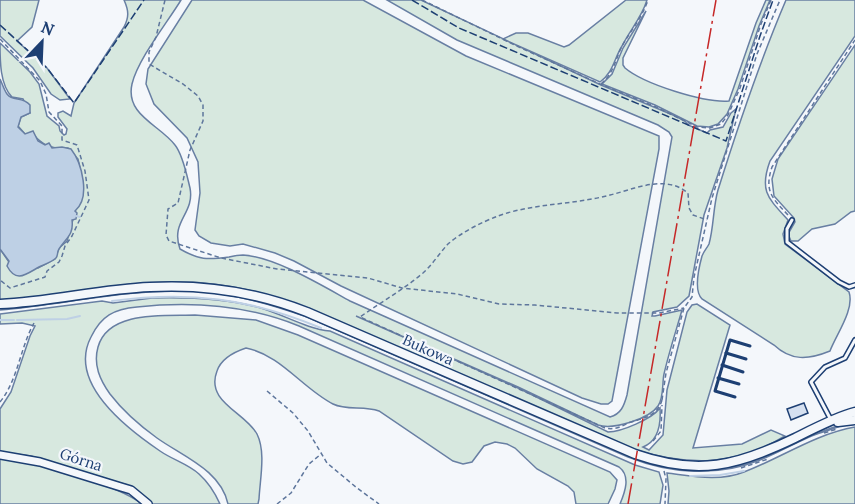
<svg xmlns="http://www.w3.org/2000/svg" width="855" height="504" viewBox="0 0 855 504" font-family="Lora,serif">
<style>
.green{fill:#d7e8df;stroke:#687fa3;stroke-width:1.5}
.water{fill:#bed0e5;stroke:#687fa3;stroke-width:1.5}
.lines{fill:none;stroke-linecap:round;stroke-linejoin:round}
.stream{stroke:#bed0e5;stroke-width:2}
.building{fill:#d5e0f0;stroke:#1d3f73;stroke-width:1.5}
.service-casing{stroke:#1d3f73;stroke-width:6}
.minor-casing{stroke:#1d3f73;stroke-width:10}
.tertiary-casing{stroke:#1d3f73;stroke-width:11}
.path{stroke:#5e769c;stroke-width:1.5;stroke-dasharray:4.5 3;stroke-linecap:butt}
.service{stroke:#f4f7fb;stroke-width:3}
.minor{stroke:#f4f7fb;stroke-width:7}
.tertiary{stroke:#f4f7fb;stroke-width:8}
.fence{stroke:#1d3f73;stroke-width:1.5;stroke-dasharray:8 3;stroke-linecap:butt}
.wall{stroke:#1d3f73;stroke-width:3}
.power{stroke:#c62828;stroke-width:1.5;stroke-dasharray:21 4.5 3 4.5;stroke-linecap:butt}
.labels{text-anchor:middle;stroke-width:4.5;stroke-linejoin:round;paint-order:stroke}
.street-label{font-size:15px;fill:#1d3f73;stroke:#f4f7fb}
</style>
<rect width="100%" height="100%" fill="#f4f7fb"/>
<g class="green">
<polygon points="0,0 39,0 32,27 17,41 47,68 70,99 60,100 51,94 33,68 0,36"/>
<path d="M124 0H181C167 23 138 59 132 84 125 115 160 125 175 145 183 155 187 176 190 188 195 214 170 221 180 249 199 260 207 260 229 257 233 256 238 255 243 255 275 257 321 285 350 301L610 417C621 414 624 406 627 395L672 137 669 132 658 125 457 40 387 0H421L601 85 673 115 685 121 688 125 707 133 710 130 723 127 731 113 736 109 727 148 704 215 689 296 677 307 653 312 652 316H655L682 310C676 331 669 352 664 374 662 383 664 398 658 406 649 419 613 430 598 425L518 387 356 316 518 388 608 432C621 432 652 419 660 408 661 423 659 441 643 447L649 450 663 435 667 390 687 312 692 305 697 304 730 325 693 448 742 444 771 430 785 436C735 467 687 466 632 449L309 309C266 292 221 281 174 282 116 282 58 296 0 301V249L9 262 38 268 55 259 59 248 67 241 83 183 78 159 68 148C54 150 43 146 34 135L25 134 18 126 21 117 30 113 23 99 12 97C0 85 0 61 0 43L30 72 39 84 47 116 59 126 60 131 64 135 66 134 67 129 58 117V113L63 111 71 116 74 103 124 27C129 17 129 11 124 0Z"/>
<polygon points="192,0 363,0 466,56 659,136 659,149 612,401 608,404 601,404 582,398 341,286 294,261 275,253 243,244 230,246 211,243 199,236 195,230 200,193 198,162 187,138 154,104 146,84 148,69"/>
<path d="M626 0H647C642 17 630 30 622 46 614 59 613 73 600 82L503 39 516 33H528L564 47 569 45Z"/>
<path d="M766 0H770L759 26 738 89 727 114 718 124 709 127 697 126 655 105 602 84 612 74 623 48 646 11 623 58V65L625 68C644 84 704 103 729 101L756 23Z"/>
<path d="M786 0H855V36L770 161C759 191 768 198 788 220L783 234 785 244 849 292C855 309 836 335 830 351 808 360 791 361 774 345L702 299C693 290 699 267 702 256 704 251 707 248 709 244 714 226 713 207 718 190 738 126 760 61 786 0Z"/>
<polygon points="855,45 855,211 851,212 835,224 812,229 798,241 791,241 788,234 795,222 794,218 774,196 772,179 778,159"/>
<path d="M187 290C232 294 267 302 309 317L630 457C676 474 724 475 769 455 795 444 819 431 846 423 834 430 819 432 807 438 791 445 776 454 760 460 717 477 671 474 628 457L307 317C267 303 226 291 182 291 121 290 61 305 0 310L147 291Z"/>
<path d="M152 298C189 297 228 298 264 309 286 316 308 329 330 331L635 465 659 472 663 485 660 504H620C625 492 631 476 619 467L299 326C247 305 193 301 137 307 114 309 101 316 91 337 67 383 126 428 160 451 173 460 188 464 199 474 208 482 215 493 220 504H153L127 485 31 456 0 452V409L11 392 30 336 35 326 22 323 0 324V314L102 301 113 303Z"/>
<path d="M195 315 256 320 298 335 610 472 617 480 615 489 608 504H576L574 492 568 486 537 469 515 448 507 444 495 442 484 446 472 462 463 464 453 461 379 411C364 405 347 411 333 404 302 388 281 355 246 348 234 352 221 359 217 371 205 402 245 412 257 434 266 452 260 479 259 499L258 504H228C221 470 182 456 157 438 139 425 123 411 110 394 100 380 93 365 98 347 108 310 165 316 195 315Z"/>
<path d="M855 427V504H668L669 491 667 473C692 476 719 482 744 472 781 458 815 434 855 427Z"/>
<path d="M0 459C29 459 120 486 142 504H0Z"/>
</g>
<path class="water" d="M0 79C2 83 4 90 7 94 13 102 22 96 30 105V113L21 117 18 127 25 134 33 131 38 141 45 145 49 143 52 148 62 147 71 149C82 163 91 198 75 211L77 213 76 219 72 220C74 235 66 238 59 249 57 252 58 256 56 258 52 262 43 265 39 267 25 275 16 283 7 266L9 261 0 249Z"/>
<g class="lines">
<g class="stream">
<polyline points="76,216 80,217"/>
<path d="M112 301C188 291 250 298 321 328"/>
<polyline points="0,320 14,320"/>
<polyline points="17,320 67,319 80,316"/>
<polyline points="690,476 720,475 744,471"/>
</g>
</g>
<polygon class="building" points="804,403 808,413 791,420 787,409"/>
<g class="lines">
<g class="service-casing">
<g id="service">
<polyline points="792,220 787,229 787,242 839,282 849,287 855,285"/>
<polyline points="831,420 811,382 825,367 845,358 855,340"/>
</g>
</g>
<g class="minor-casing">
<polyline id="minor" points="0,455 40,462 121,487 131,490 148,504"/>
</g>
<g class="tertiary-casing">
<g id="tertiary">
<path d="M0 304C50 302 100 289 150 287 204 284 256 292 307 312L635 454C698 476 737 466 795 438 811 430 838 416 855 412"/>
<polyline points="838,422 855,420"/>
</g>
</g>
<g class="path">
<polyline points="165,0 156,37 149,52 149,64 183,84 198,96 203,105 203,121 190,150 178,203 168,209 166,235 169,241 221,258 277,269 368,278 402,288 457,294 499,304 535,305 617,313 659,313 684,308"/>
<polyline points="422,0 519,47 600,84 656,107 697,127 710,128 721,124 728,115 740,88 761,24 771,0"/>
<polyline points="0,39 40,81 46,94 49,112 62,126 62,140 77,145 85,171 89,200 72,236 65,246 62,256 59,262 47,271 45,277 10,288 0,280"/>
<path d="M601 84C614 73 615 60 622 46 631 30 642 18 648 0"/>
<path d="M788 215C772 198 764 191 772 167L855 40"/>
<polyline points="267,391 293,413 308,431 327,463 357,488 379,504"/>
<path d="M662 400C657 417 643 418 628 423 620 427 615 430 605 428L360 317C381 302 403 290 423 273 432 265 439 254 447 245 460 233 482 222 498 216 534 203 573 205 610 195 635 189 665 174 688 193L689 208 693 215 707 220"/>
<polyline points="662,400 666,373 684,308 692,297 694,277 712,198 757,54 780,0"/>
<path d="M0 402C18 380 20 348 34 323"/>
<polyline points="824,433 837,429"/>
<polyline points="653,441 661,431 662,405"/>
<polyline points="741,468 768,459"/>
<polyline points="664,471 666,479 665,504"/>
<polyline points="277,504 291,493 309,464 321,454"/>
</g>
<use href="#service" class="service"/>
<use href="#minor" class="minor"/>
<use href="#tertiary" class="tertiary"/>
<g class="fence">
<polyline points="412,0 459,28 726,141 760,36 773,0"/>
<polyline points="0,25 47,68 74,103 144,0"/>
</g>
<g class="wall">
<polyline points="726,353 746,359"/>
<polyline points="722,365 743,372"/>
<polyline points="718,378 739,384"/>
<polyline points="735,397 715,391 730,340 750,346"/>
</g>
<polyline class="power" points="628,504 716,0"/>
</g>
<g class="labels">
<g class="street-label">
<text transform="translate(428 350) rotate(24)" y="5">Bukowa</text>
<text transform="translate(81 460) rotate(18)" y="5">Górna</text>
</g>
</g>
<g transform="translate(42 42) rotate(23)" stroke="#f4f7fb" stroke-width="4.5" paint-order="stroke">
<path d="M0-4.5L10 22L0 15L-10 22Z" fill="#1d3f73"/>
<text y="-9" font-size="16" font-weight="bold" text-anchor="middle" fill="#1d3f73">N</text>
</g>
</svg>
